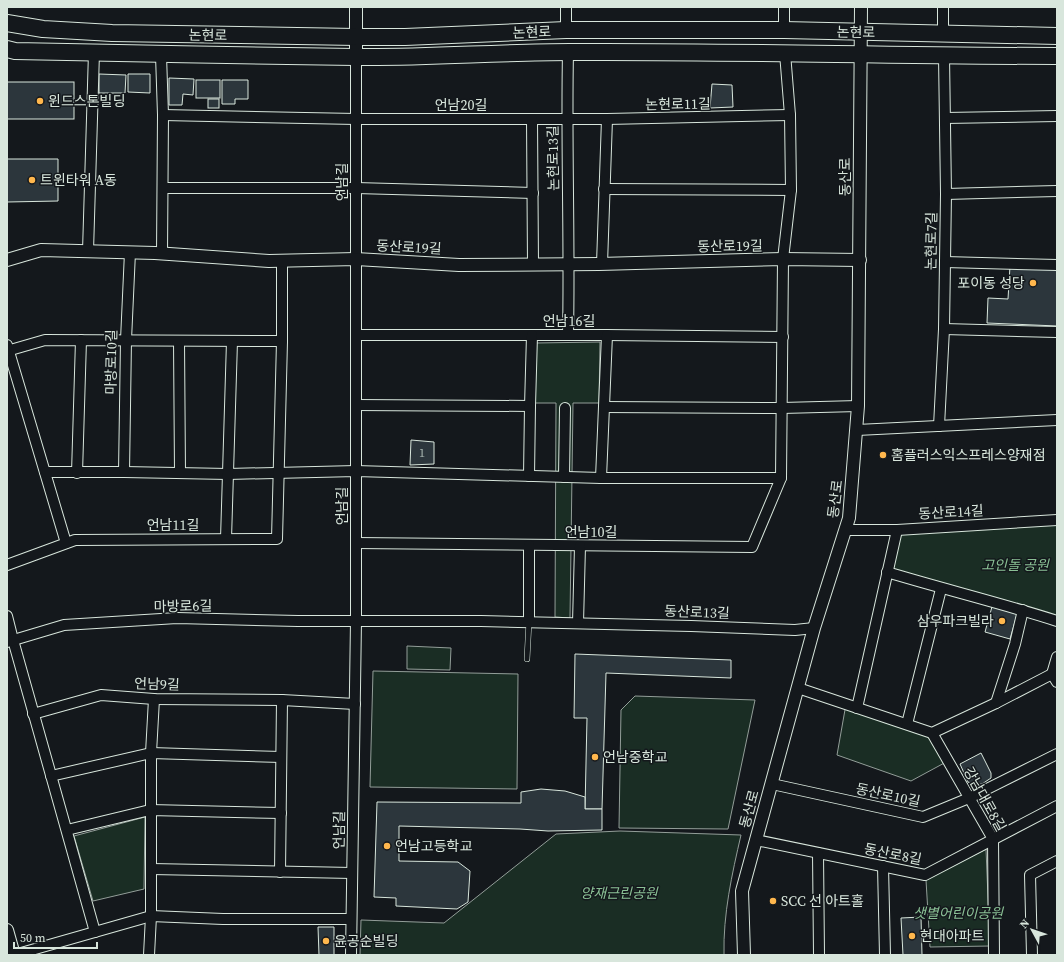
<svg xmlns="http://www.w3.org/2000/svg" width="1064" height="962" viewBox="0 0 1064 962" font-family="'Source Serif 4','Noto Sans KR',serif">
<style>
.green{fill:#1a2d24;stroke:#939e99}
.building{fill:#2c363c;stroke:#d8e6dc}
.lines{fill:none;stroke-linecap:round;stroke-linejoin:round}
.service-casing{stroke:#d8e6dc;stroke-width:6}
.minor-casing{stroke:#d8e6dc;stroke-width:12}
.tertiary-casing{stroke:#d8e6dc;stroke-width:14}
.primary-casing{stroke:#d8e6dc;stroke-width:18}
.service{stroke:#14181c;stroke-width:5}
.minor{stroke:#14181c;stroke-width:10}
.tertiary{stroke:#14181c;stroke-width:12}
.primary{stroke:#14181c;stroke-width:16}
.poi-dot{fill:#ffb74d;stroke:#14181c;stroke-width:1.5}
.labels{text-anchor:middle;stroke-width:3;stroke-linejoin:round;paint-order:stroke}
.number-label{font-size:12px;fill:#adbab4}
.street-label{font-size:14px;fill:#d8e6dc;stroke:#14181c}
.poi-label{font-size:14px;fill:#d8e6dc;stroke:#14181c;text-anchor:start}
.park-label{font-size:14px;font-style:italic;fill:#8ac095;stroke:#14181c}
</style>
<rect width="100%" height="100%" fill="#14181c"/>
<g class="green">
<polygon points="600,342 599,403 573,403 570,618 555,617 556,403 535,403 536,343"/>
<polygon points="1057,520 1057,621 887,572 897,530"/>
<polygon points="407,646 451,648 450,670 407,669"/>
<polygon points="373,671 518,674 517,789 370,787"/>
<polygon points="635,696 755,700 728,829 619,828 621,710"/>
<polygon points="846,704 932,733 948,761 911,781 837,755"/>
<polygon points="145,817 144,889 93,901 74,836"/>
<path d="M620 831 741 835C732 874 723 914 724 955H360L361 920 444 923 556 834Z"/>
<polygon points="986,849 990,946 930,947 926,880"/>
</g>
<g class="building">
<polygon points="99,74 126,75 125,93 99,93"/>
<polygon points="128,74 150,74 150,93 128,92"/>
<polygon points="169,78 194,79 193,95 183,94 182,105 169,105"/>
<rect x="196" y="80" width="24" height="18"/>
<polygon points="222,80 248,80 248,99 235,99 235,104 222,104"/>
<rect x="7" y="82" width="67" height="37"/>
<polygon points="712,84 732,85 733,107 710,108"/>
<rect x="208" y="99" width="11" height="9"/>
<polygon points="7,159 58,159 58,201 7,202"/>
<polygon points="1010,266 1057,269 1057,326 987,323 988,298 1008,299"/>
<polygon points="411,440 434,442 434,464 410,465"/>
<polygon points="993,603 1018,611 1010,639 985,632"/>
<polygon points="575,654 731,660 731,678 606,673 602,809 585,809 587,718 574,718"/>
<polygon points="981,753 991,773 991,778 982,784 973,785 968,782 960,764"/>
<polygon points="541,789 565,791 585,797 585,809 602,809 602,830 548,831 520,829 399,826 399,861 458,862 470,871 468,902 457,909 396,906 396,898 374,897 377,802 521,803 521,792"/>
<polygon points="921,917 922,955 903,955 901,918"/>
<polygon points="318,927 334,927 334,955 319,955"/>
</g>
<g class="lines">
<g class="service-casing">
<polyline id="service" points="527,659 529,621"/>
</g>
<g class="minor-casing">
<g id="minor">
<polyline points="566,7 566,30"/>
<polyline points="784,30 784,7"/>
<polyline points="943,33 943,7"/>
<path d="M568 52C566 146 570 241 568 335"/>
<polyline points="161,55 163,115 162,253"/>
<polyline points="163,115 356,119 607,119 790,115"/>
<polyline points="945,118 1057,116"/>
<polyline points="532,119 533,264"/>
<polyline points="163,188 356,188 533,193"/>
<polyline points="604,189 791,190"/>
<polyline points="946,194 1057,191"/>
<polyline points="88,251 94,52"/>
<polyline points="945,262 1057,265"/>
<polyline points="602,264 607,119"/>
<polyline points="944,329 1057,332"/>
<polyline points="356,335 607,335 783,337"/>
<polyline points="179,341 180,473"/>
<polyline points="7,345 66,543"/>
<polyline points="7,351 45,340 282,341"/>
<polyline points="356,405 530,406"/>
<polyline points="604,407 782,408 858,406"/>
<polyline points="939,426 944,329 946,194 944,56"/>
<polyline points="857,430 1057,420"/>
<polyline points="45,472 124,472 228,474 356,471 601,478 781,478"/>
<polyline points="124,472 126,340 130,252"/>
<polyline points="77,473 81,340"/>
<polyline points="529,476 530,406 532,335"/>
<polyline points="564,477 565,408"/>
<polyline points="601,478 607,335"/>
<polyline points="846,530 897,530 1057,520"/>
<polyline points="226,539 232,341"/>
<polyline points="356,543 752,547 781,478 783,259 791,190 790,115 785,53"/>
<polyline points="7,565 75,540 277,539 282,341 282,261"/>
<path d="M887 572C943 589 1001 603 1057 621"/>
<polyline points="7,616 13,640 95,932"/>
<polyline points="529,621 529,545"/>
<polyline points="578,623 580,546"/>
<polyline points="7,642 64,625 177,618 298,621 481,621 691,626 795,630 814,628"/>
<polyline points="1057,657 1052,674 1057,682"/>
<polyline points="798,688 932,733 996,703 1052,674 1057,674"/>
<polyline points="996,703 1015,644 1023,610"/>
<polyline points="857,708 897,530"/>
<polyline points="33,714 101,695 154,699 282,700 355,704"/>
<polyline points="907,724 941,589"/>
<polyline points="932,733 993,839 994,955"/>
<polyline points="51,776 151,753 281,757"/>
<polyline points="772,784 923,817 969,798 1057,754"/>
<polyline points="67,830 150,810 281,813"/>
<polyline points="756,840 925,875 1057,806"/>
<polyline points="818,853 819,955"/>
<polyline points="883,866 885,955"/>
<polyline points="151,869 352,873"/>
<polyline points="280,872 282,700"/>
<polyline points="14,955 151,916 223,919 351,919"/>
<polyline points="149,955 151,916 151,753 154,699"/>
<polyline points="351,955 356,621 356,57"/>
<polyline points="1032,955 1030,875 1057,861"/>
</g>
</g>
<g class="tertiary-casing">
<g id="tertiary">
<polyline points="356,57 356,7"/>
<polyline points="7,260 41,250 155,253 269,261 356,259 459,265 599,264 783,259 860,260"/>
<polyline points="7,930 14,955"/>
<polyline points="744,955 742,891 814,628 849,518 858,406 861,7"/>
</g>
</g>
<g class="primary-casing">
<g id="primary">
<polyline points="7,23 43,29 112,33 356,37 405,37 566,30 784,30 1057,36"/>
<path d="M7 49 15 51C128 53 242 56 355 57 427 58 498 52 570 52 732 51 895 56 1057 56"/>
</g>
</g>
<use href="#service" class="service"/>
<use href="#minor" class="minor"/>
<use href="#tertiary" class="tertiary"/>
<use href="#primary" class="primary"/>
</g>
<g class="poi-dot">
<circle cx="40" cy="101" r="4"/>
<circle cx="32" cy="180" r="4"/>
<circle cx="1033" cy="283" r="4"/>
<circle cx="883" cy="455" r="4"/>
<circle cx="1002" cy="621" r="4"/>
<circle cx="595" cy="757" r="4"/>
<circle cx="387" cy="846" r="4"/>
<circle cx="773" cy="901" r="4"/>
<circle cx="912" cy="936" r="4"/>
<circle cx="326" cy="941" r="4"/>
</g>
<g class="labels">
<g class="number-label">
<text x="422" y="457">1</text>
</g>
<g class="street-label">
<text transform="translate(532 32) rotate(-2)" y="5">논현로</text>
<text transform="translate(856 32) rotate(1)" y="5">논현로</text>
<text transform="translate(208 35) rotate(1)" y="5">논현로</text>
<text transform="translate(678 104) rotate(-1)" y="5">논현로11길</text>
<text x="461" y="110">언남20길</text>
<text transform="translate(553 158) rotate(-91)" y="5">논현로13길</text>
<text transform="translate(845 177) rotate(-90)" y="5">동산로</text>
<text transform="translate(342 182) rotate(-90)" y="5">언남길</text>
<text transform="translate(931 241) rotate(-89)" y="5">논현로7길</text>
<text transform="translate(730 246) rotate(-1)" y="5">동산로19길</text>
<text transform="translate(409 247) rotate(3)" y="5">동산로19길</text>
<text x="569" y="326">언남16길</text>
<text transform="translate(111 362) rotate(-89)" y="5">마방로10길</text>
<text transform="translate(835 499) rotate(-83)" y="5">동산로</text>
<text transform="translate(342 506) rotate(-90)" y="5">언남길</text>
<text transform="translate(951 512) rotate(-3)" y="5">동산로14길</text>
<text x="173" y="530">언남11길</text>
<text x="591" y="537">언남10길</text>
<text transform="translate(183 606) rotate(-1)" y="5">마방로6길</text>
<text transform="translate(697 612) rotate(2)" y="5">동산로13길</text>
<text transform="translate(157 684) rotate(2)" y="5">언남9길</text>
<text transform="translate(888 795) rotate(12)" y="5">동산로10길</text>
<text transform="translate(985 799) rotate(61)" y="5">강남대로8길</text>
<text transform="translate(749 809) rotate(-75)" y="5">동산로</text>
<text transform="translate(339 830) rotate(-89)" y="5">언남길</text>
<text transform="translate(893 854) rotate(11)" y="5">동산로8길</text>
</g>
<g class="poi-label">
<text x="48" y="106">윈드스톤빌딩</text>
<text x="40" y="185">트윈타워 A동</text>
<text x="1025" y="288" text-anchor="end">포이동 성당</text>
<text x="891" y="460">홈플러스익스프레스양재점</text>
<text x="994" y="626" text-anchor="end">삼우파크빌라</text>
<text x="603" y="762">언남중학교</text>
<text x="395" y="851">언남고등학교</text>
<text x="781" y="906">SCC 선 아트홀</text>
<text x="920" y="941">현대아파트</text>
<text x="334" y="946">윤공순빌딩</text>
</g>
<g class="park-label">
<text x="1015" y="570">고인돌 공원</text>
<text x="619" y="898">양재근린공원</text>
<text x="958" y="918">샛별어린이공원</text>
</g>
</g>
<rect width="1064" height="962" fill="none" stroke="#d8e6dc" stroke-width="16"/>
<g transform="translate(1032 930) rotate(310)" stroke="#14181c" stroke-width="3" paint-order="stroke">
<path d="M0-3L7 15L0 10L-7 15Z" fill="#d8e6dc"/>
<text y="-6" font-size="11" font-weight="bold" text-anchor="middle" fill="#d8e6dc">N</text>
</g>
<path d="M14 942v6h83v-6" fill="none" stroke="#d8e6dc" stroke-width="2"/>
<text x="20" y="942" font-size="12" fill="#d8e6dc" stroke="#14181c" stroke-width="3" paint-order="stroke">50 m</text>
</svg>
